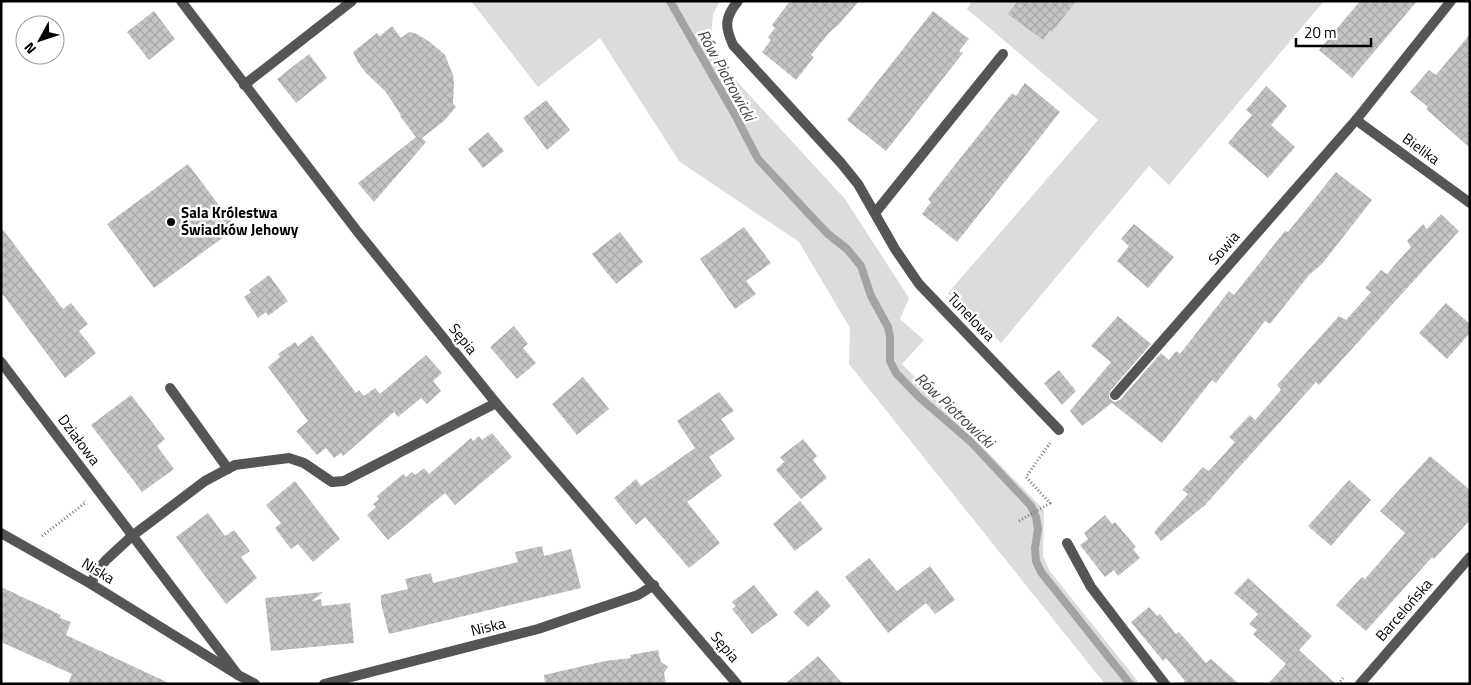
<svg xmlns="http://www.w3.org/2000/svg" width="1471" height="685" viewBox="0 0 1471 685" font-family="'Titillium Web',sans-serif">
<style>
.green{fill:#dcdcdc}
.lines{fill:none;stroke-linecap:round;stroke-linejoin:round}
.stream{stroke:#a3a3a3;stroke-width:8}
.building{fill:url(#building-cross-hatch)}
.path{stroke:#777;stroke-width:3;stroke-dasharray:1 2.5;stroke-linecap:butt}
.lane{stroke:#555;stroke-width:10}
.street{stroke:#555;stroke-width:10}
.poi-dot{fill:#000;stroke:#fff;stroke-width:2}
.labels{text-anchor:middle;stroke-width:5;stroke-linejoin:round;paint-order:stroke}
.street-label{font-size:15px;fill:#000;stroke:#fff}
.poi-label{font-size:15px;font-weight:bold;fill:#000;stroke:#fff;text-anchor:start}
.water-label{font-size:16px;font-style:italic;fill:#444;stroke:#fff}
</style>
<defs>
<pattern id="building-cross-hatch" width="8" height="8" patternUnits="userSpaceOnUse" patternTransform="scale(1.25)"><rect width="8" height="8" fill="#c4c4c4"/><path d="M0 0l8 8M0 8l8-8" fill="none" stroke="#a7a7a7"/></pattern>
</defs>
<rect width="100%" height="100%" fill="#fff"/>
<g class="green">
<polygon points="471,1 720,1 713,14 711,39 731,75 845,199 909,298 900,319 924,340 902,364 1044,510 1043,556 1049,570 1140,684 1105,684 849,364 850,328 799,242 679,161 600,38 538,87"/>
<polygon points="972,1 1324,1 1169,185 1149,166 1001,343 948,293 1098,120 967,9"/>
</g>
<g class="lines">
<polyline class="stream" points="670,1 735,115 758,159 809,214 828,234 847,249 861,266 871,296 888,327 890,336 890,361 896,373 919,397 971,442 1031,506 1036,517 1038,529 1035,548 1036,561 1041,572 1130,684"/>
</g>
<g class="building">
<polygon points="790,1 859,1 840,23 828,34 811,55 814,57 796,80 762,52 771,40 768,37 775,28 772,25"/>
<polygon points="1018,1 1076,1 1052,32 1050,30 1043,40 1008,14"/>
<polygon points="1360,1 1417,1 1352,78 1319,50"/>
<polygon points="154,11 175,39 149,60 127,32"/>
<polygon points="933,11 969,39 959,51 963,53 886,151 847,120"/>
<polygon points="392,26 401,38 409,32 417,34 430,42 445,55 453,75 454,82 453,104 456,107 444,121 422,138 426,142 374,202 358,183 416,137 400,116 401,115 385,91 366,73 357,61 353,52 377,33 380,36"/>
<polygon points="1470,34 1470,148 1426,109 1428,107 1410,92 1429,70 1436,75"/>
<polygon points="309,54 327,78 296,103 277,79"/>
<polygon points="1025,83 1060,112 957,242 922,214 931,202 928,199 1012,93 1016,96"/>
<polygon points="1266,86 1287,106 1271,125 1295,147 1268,178 1228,143 1252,115 1246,110"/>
<polygon points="546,100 570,130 547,150 523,118"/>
<polygon points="488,132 504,151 483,168 468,149"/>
<polygon points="188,164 236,228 154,288 107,224"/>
<polygon points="1336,172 1372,200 1322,264 1309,275 1270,324 1265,321 1216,383 1212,380 1162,443 1112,403 1082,426 1070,411 1111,362 1091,346 1118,316 1151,344 1110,391 1109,398 1114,402 1120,400 1161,353 1169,360 1176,351 1180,354 1229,291 1234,295 1285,231 1288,232"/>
<polygon points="1441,214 1459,231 1319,385 1316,382 1205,505 1161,541 1154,532 1188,494 1182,490 1203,467 1209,471 1235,442 1229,437 1250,415 1255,420 1281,390 1277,385 1339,316 1346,320 1371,292 1365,288 1381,270 1387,274 1399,260 1411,247 1407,241 1423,224 1427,229"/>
<polygon points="1134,224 1174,257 1148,288 1117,261 1129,246 1121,239"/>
<polygon points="1,227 63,309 71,303 88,324 79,331 96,353 65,378 1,292"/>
<polygon points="744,227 771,263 746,281 756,294 735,309 700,259"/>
<polygon points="620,232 643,262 616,284 592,254"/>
<polygon points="269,275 288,301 268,316 266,312 258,318 244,297 251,292 249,290"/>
<polygon points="1446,303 1470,324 1470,333 1447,359 1419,333"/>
<polygon points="514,326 528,344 523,348 536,363 517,379 490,347"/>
<polygon points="312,335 356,393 359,390 364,396 375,388 380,394 426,355 442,373 433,381 441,391 427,404 421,398 398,417 394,412 343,456 341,453 334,458 326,448 317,455 296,431 308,421 268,367 280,357 278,354 295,342 298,346"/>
<polygon points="1059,370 1076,391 1062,405 1044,383"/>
<polygon points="583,377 609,409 577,435 552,404"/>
<polygon points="719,392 734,411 721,419 735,439 709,457 722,476 687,502 720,543 689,568 645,517 636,525 614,498 636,479 641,486 695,448 677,421"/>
<polygon points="131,395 165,439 157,446 174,469 142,492 91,425"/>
<polygon points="492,433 512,457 455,505 445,493 388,540 367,515 376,507 373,504 379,499 377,496 403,474 406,477 412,472 415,475 424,468 429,474 471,438 473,441 479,436 482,440"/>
<polygon points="803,439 817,456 813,460 827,478 801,499 776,470 784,462 780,457"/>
<polygon points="1430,456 1470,490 1470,520 1434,559 1432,557 1366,631 1336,605 1362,577 1365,579 1405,533 1380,511"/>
<polygon points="1349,480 1371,500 1331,546 1308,526"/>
<polygon points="295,481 340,539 313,562 298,544 291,549 275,528 281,523 266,505"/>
<polygon points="800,501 823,529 795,551 773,524"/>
<polygon points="208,513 225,536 234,530 250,551 241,557 257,578 226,604 176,537"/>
<polygon points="1105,515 1112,524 1115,522 1136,547 1133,549 1140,558 1118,576 1114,570 1105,577 1080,545 1088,539 1084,533"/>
<polygon points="542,546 544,556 571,549 581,588 389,634 381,604 381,595 408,589 405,579 431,573 433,583 518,562 515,552"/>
<polygon points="869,558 897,591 930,566 955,600 935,614 926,603 888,633 845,577"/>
<polygon points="1248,578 1312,636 1299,650 1336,684 1268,684 1286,664 1253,634 1257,630 1249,624 1258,614 1234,593"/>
<polygon points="754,585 778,615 752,634 732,609 736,606 732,602"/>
<polygon points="1,587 61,615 60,618 71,622 66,635 171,684 68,684 72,674 1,642"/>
<polygon points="817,590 831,606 808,627 793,612"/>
<polygon points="323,592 312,601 321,599 322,606 350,603 354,643 271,651 265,598"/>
<polygon points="1149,607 1157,616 1160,614 1176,634 1179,632 1206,663 1211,659 1239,684 1181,684 1185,681 1166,658 1163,661 1131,622"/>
<polygon points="658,650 661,662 668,667 664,673 666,684 545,684 544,675 605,661 631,658 630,655"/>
<polygon points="818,656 843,684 785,684"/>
</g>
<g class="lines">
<g class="path">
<polyline points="1019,521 1050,503 1026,477 1050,443"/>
<polyline points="42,536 85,503 84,501"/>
<polyline points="1338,684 1343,678"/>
</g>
<g class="lane">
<polyline points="170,388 228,469"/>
<polyline points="1067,543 1091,587 1165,684"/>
</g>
<g class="street">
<polyline points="181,1 357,231 496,403 737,684"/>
<path d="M738 1C724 18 725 27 733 45L841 163 858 184 895 249 919 284 1059 430"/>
<polyline points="244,85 352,1"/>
<polyline points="1356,120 1470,203"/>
<polyline points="875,213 1003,54"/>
<polyline points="1,362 238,675"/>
<polyline points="1115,395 1356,120 1451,1"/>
<polyline points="1,533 91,584 238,675 255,684"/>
<polyline points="91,584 96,572 106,560 132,536 205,481 235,465 289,458 304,463 332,482 344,481 496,403"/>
<polyline points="324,684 538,629 638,595 654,585"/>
<polyline points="1360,684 1470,557"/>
</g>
</g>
<circle class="poi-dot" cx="171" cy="222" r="5"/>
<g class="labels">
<g class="street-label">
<text transform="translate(1421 149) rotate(36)" y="5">Bielika</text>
<text transform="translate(1224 248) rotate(-49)" y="5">Sowia</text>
<text transform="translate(971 317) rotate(46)" y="5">Tunelowa</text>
<text transform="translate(463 339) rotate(51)" y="5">Sępia</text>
<text transform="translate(79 440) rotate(53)" y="5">Działowa</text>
<text transform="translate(98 571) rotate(31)" y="5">Niska</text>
<text transform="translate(1404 610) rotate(-49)" y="5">Barcelońska</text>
<text transform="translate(488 627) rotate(-14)" y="5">Niska</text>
<text transform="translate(725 647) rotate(50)" y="5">Sępia</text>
</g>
<g class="poi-label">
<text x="181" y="218">Sala Królestwa<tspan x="181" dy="17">Świadków Jehowy</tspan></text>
</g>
<g class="water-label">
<text transform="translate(727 75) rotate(61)" y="6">Rów Piotrowicki</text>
<text transform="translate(955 410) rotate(43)" y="6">Rów Piotrowicki</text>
</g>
</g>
<rect width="1471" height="685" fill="none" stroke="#000000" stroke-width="5"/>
<g transform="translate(40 40) rotate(230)"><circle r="24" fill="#ffffff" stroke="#999999"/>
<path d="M0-4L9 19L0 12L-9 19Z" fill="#000000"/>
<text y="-8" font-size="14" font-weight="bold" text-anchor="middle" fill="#000000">N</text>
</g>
<path d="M1296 38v8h75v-8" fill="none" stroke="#000000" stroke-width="2.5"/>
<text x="1304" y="38" font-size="15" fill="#000000" stroke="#ffffff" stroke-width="4" paint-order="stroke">20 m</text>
</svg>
